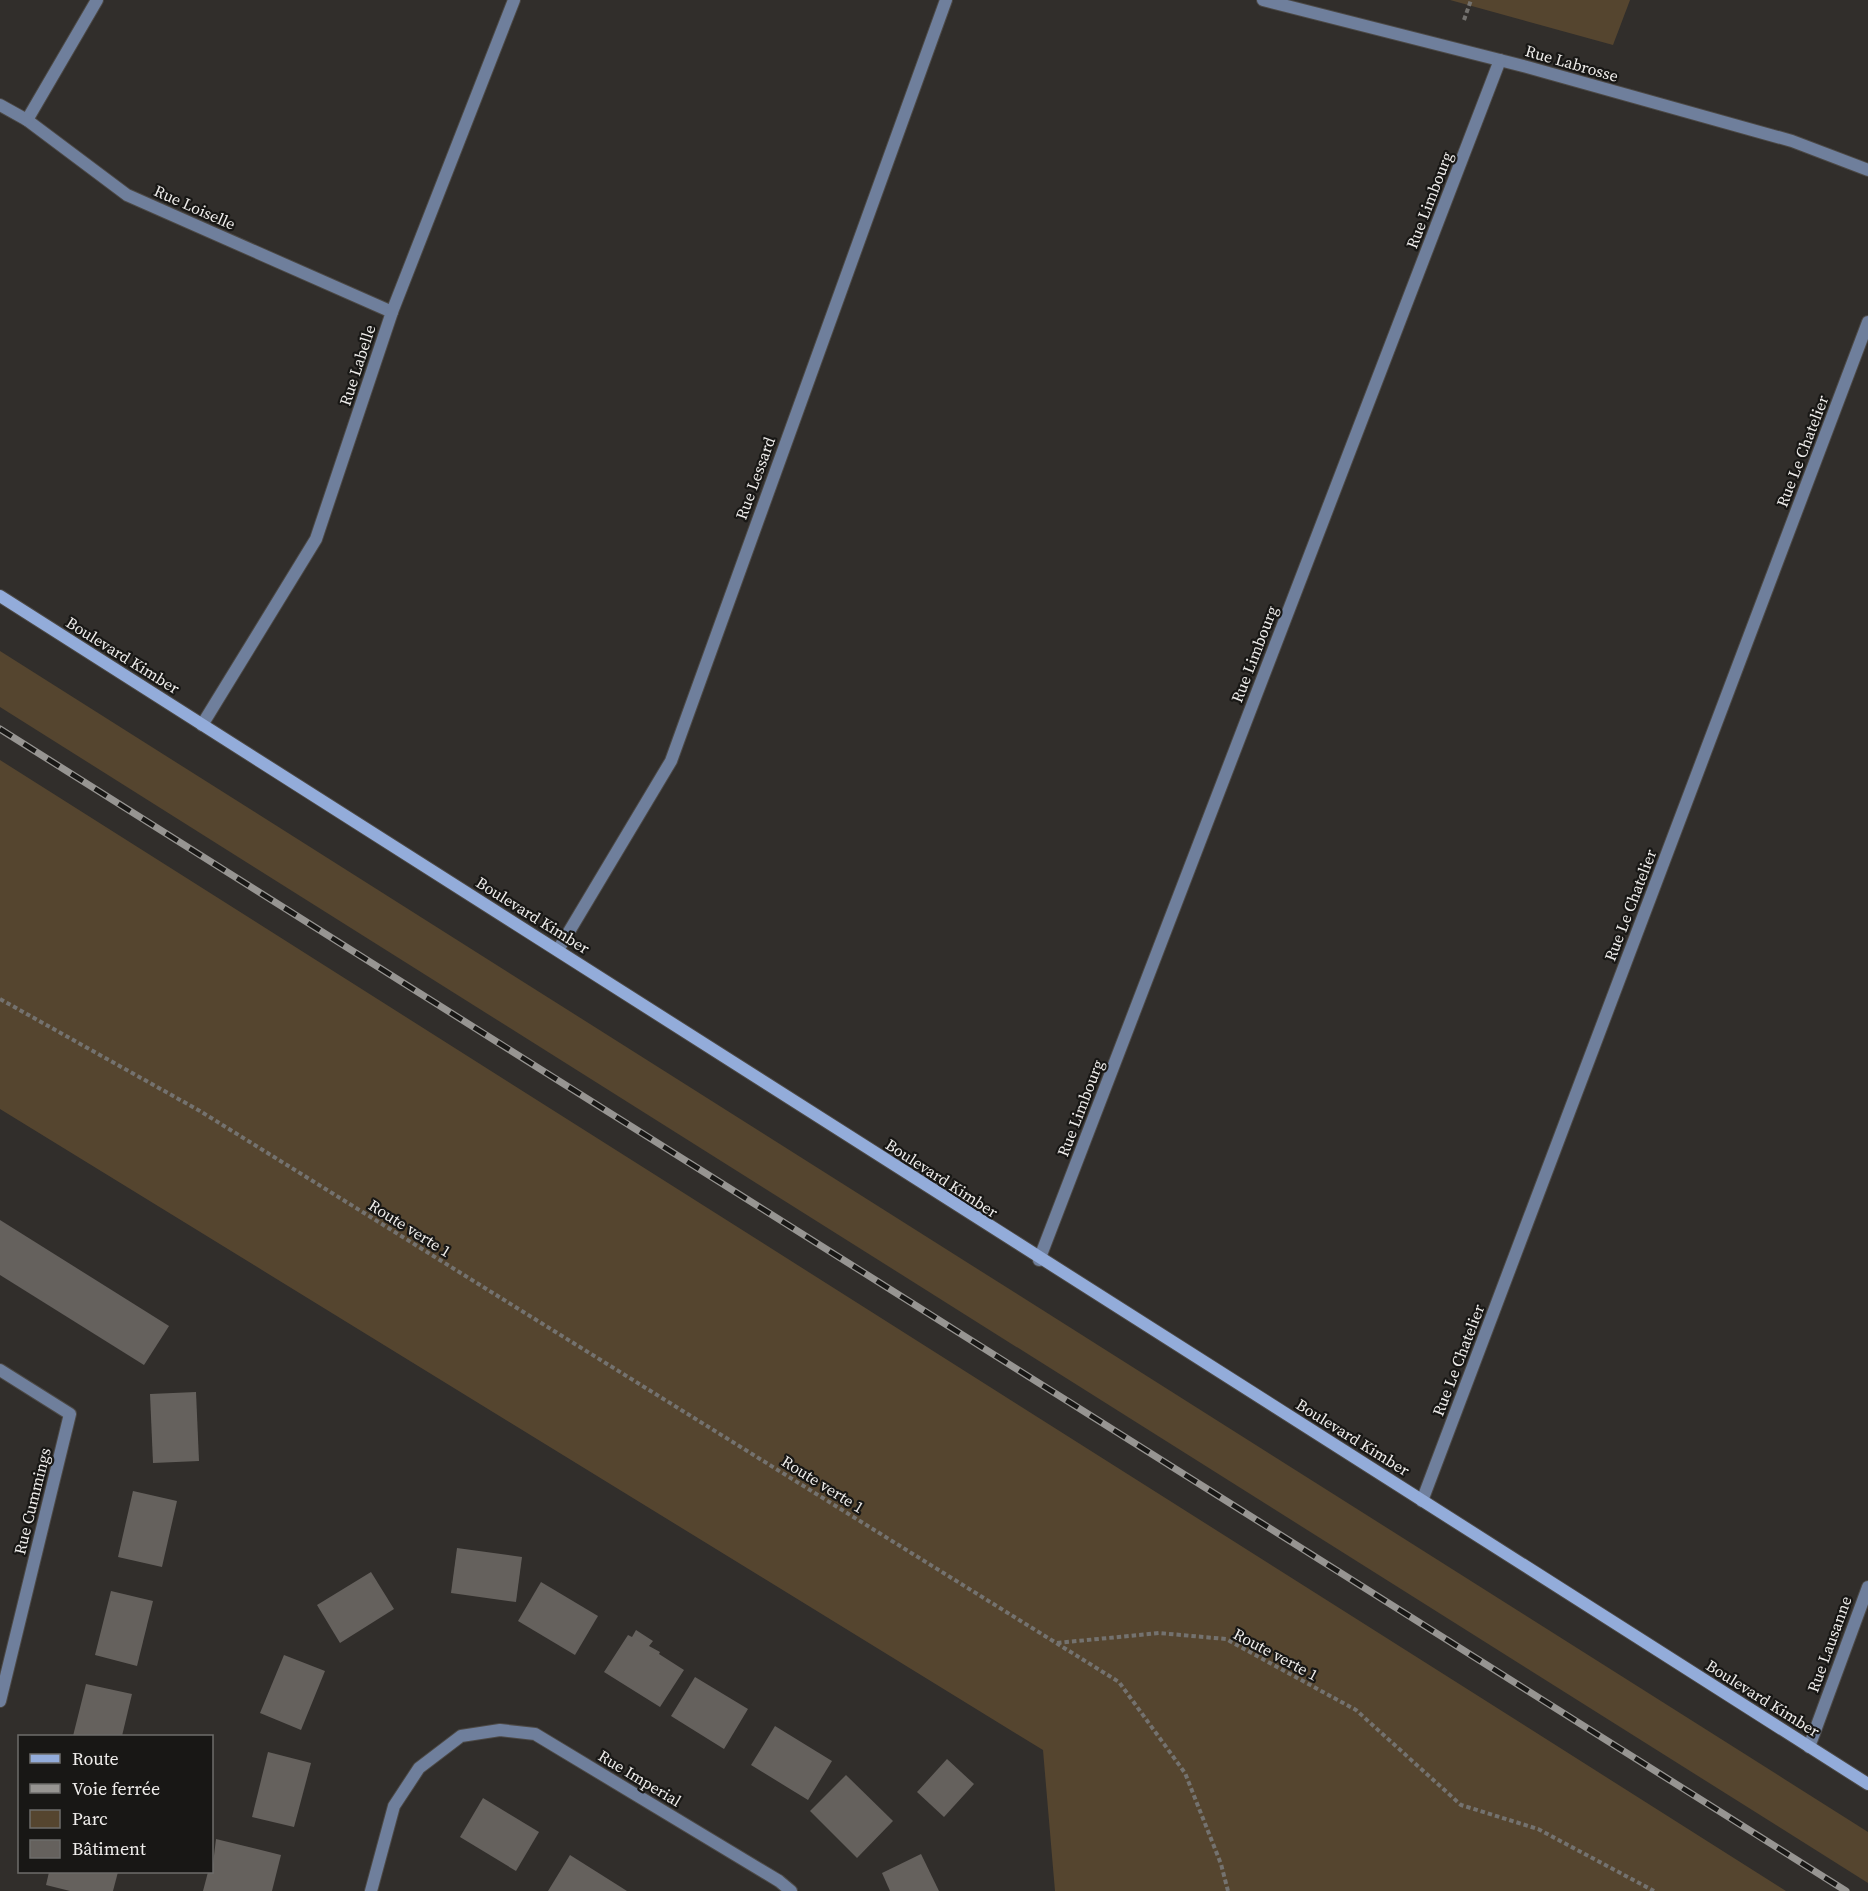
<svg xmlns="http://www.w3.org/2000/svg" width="1868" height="1891" viewBox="0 0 1868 1891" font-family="'Source Serif 4',serif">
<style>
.green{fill:#55452f}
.building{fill:#65615d}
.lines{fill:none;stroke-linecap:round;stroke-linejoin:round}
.street-casing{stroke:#4c4946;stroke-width:14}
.secondary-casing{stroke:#4c4946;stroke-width:14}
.path{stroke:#74726f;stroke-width:4;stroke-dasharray:4.5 3;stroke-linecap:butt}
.street{stroke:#6f7f9c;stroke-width:12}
.secondary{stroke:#93acda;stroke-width:12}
.rail-casing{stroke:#979592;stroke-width:7}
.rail{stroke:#181715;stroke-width:4.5;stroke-dasharray:14;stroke-linecap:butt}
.labels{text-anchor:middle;stroke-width:4.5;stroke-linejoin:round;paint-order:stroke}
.street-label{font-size:16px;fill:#efedeb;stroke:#181715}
</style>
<rect width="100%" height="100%" fill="#312e2b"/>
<g class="green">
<polygon points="1450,0 1630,0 1613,45"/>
<polygon points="0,651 1868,1832 1868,1883 0,707"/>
<polygon points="0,760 1786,1891 1055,1891 1043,1750 0,1109"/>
</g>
<g class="building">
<polygon points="0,1220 169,1326 144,1365 0,1275"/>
<polygon points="196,1392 199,1461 153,1463 150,1394"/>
<polygon points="133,1491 177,1501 162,1567 118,1557"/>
<polygon points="457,1548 522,1557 516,1602 451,1593"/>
<polygon points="371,1572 394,1609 340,1643 317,1605"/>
<polygon points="541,1582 598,1616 575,1655 518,1621"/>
<polygon points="111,1591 153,1601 137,1666 95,1655"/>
<polygon points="636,1630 653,1641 649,1646 660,1652 659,1654 684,1670 660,1707 604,1672 628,1635 632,1637"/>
<polygon points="284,1655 325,1671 301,1730 260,1713"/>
<polygon points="695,1677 748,1709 724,1749 671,1716"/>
<polygon points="86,1684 132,1694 122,1736 73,1736"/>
<polygon points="775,1726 832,1761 808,1800 751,1765"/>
<polygon points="268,1752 311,1763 294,1827 252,1817"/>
<polygon points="947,1759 974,1784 944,1817 917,1792"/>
<polygon points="846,1775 893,1821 857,1858 810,1811"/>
<polygon points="483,1798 539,1832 516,1871 460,1837"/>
<polygon points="216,1839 281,1855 272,1891 203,1891 208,1872 212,1872"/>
<polygon points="921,1854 939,1891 890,1891 882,1873"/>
<polygon points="570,1855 627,1891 548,1891"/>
<polygon points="49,1872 118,1872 113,1891 70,1891 46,1885"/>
</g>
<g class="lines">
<g class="street-casing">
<g id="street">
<polyline points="1263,0 1527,67 1792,141 1868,170"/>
<polyline points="0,105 27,120 127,195 392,312"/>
<polyline points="27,120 97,0"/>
<polyline points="202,725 316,539 392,312 514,0"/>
<polyline points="558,950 671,761 946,0"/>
<polyline points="1039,1260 1500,60"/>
<polyline points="0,1370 70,1414 0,1701"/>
<polyline points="1422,1501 1868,322"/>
<polyline points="1809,1747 1868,1587"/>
<polyline points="371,1891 394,1806 419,1768 461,1736 500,1730 535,1734 779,1881 791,1891"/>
</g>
</g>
<g class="secondary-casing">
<polyline id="secondary" points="0,596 1868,1784"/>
</g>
<g class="path">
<polyline points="1464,20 1471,0"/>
<polyline points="0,999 200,1111 1119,1682 1185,1773 1221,1864 1228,1891"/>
<polyline points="1057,1643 1159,1633 1226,1639 1356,1710 1461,1805 1538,1829 1654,1891"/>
</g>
<use href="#street" class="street"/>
<use href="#secondary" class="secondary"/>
<g class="rail-casing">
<polyline id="rail" points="0,729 1846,1891"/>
</g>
<use href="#rail" class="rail"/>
</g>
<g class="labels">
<g class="street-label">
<text transform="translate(1572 63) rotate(16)" y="6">Rue Labrosse</text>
<text transform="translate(1429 200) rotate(-69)" y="6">Rue Limbourg</text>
<text transform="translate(195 207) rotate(24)" y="6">Rue Loiselle</text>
<text transform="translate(357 365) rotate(-72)" y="6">Rue Labelle</text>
<text transform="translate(1802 451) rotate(-69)" y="6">Rue Le Chatelier</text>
<text transform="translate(755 478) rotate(-70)" y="6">Rue Lessard</text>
<text transform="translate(1254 654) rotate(-69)" y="6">Rue Limbourg</text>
<text transform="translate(123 655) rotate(32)" y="6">Boulevard Kimber</text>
<text transform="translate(1630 905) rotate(-69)" y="6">Rue Le Chatelier</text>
<text transform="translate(533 915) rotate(32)" y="6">Boulevard Kimber</text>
<text transform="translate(1080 1108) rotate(-69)" y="6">Rue Limbourg</text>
<text transform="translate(942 1178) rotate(33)" y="6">Boulevard Kimber</text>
<text transform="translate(410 1228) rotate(32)" y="6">Route verte 1</text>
<text transform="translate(1458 1360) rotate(-69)" y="6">Rue Le Chatelier</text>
<text transform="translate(1353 1437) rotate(32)" y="6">Boulevard Kimber</text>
<text transform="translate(823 1484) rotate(32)" y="6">Route verte 1</text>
<text transform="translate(32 1501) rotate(-76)" y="6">Rue Cummings</text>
<text transform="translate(1829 1644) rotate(-70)" y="6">Rue Lausanne</text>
<text transform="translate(1276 1654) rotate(28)" y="6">Route verte 1</text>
<text transform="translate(1763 1698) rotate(32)" y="6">Boulevard Kimber</text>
<text transform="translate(640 1778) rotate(31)" y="6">Rue Imperial</text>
</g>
</g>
<rect x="18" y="1735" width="195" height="138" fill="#181715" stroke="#6e6d6b" stroke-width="1.5"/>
<rect x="30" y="1754" width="30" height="9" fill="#93acda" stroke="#6e6d6b" stroke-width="1.5"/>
<text x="72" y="1765" font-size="18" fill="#efedeb">Route</text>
<rect x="30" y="1784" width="30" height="9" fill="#979592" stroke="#6e6d6b" stroke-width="1.5"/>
<text x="72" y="1795" font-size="18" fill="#efedeb">Voie ferrée</text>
<rect x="30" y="1810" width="30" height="18" fill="#55452f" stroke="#6e6d6b" stroke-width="1.5"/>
<text x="72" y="1825" font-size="18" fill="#efedeb">Parc</text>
<rect x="30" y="1840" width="30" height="18" fill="#65615d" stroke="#6e6d6b" stroke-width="1.5"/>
<text x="72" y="1855" font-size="18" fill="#efedeb">Bâtiment</text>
</svg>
